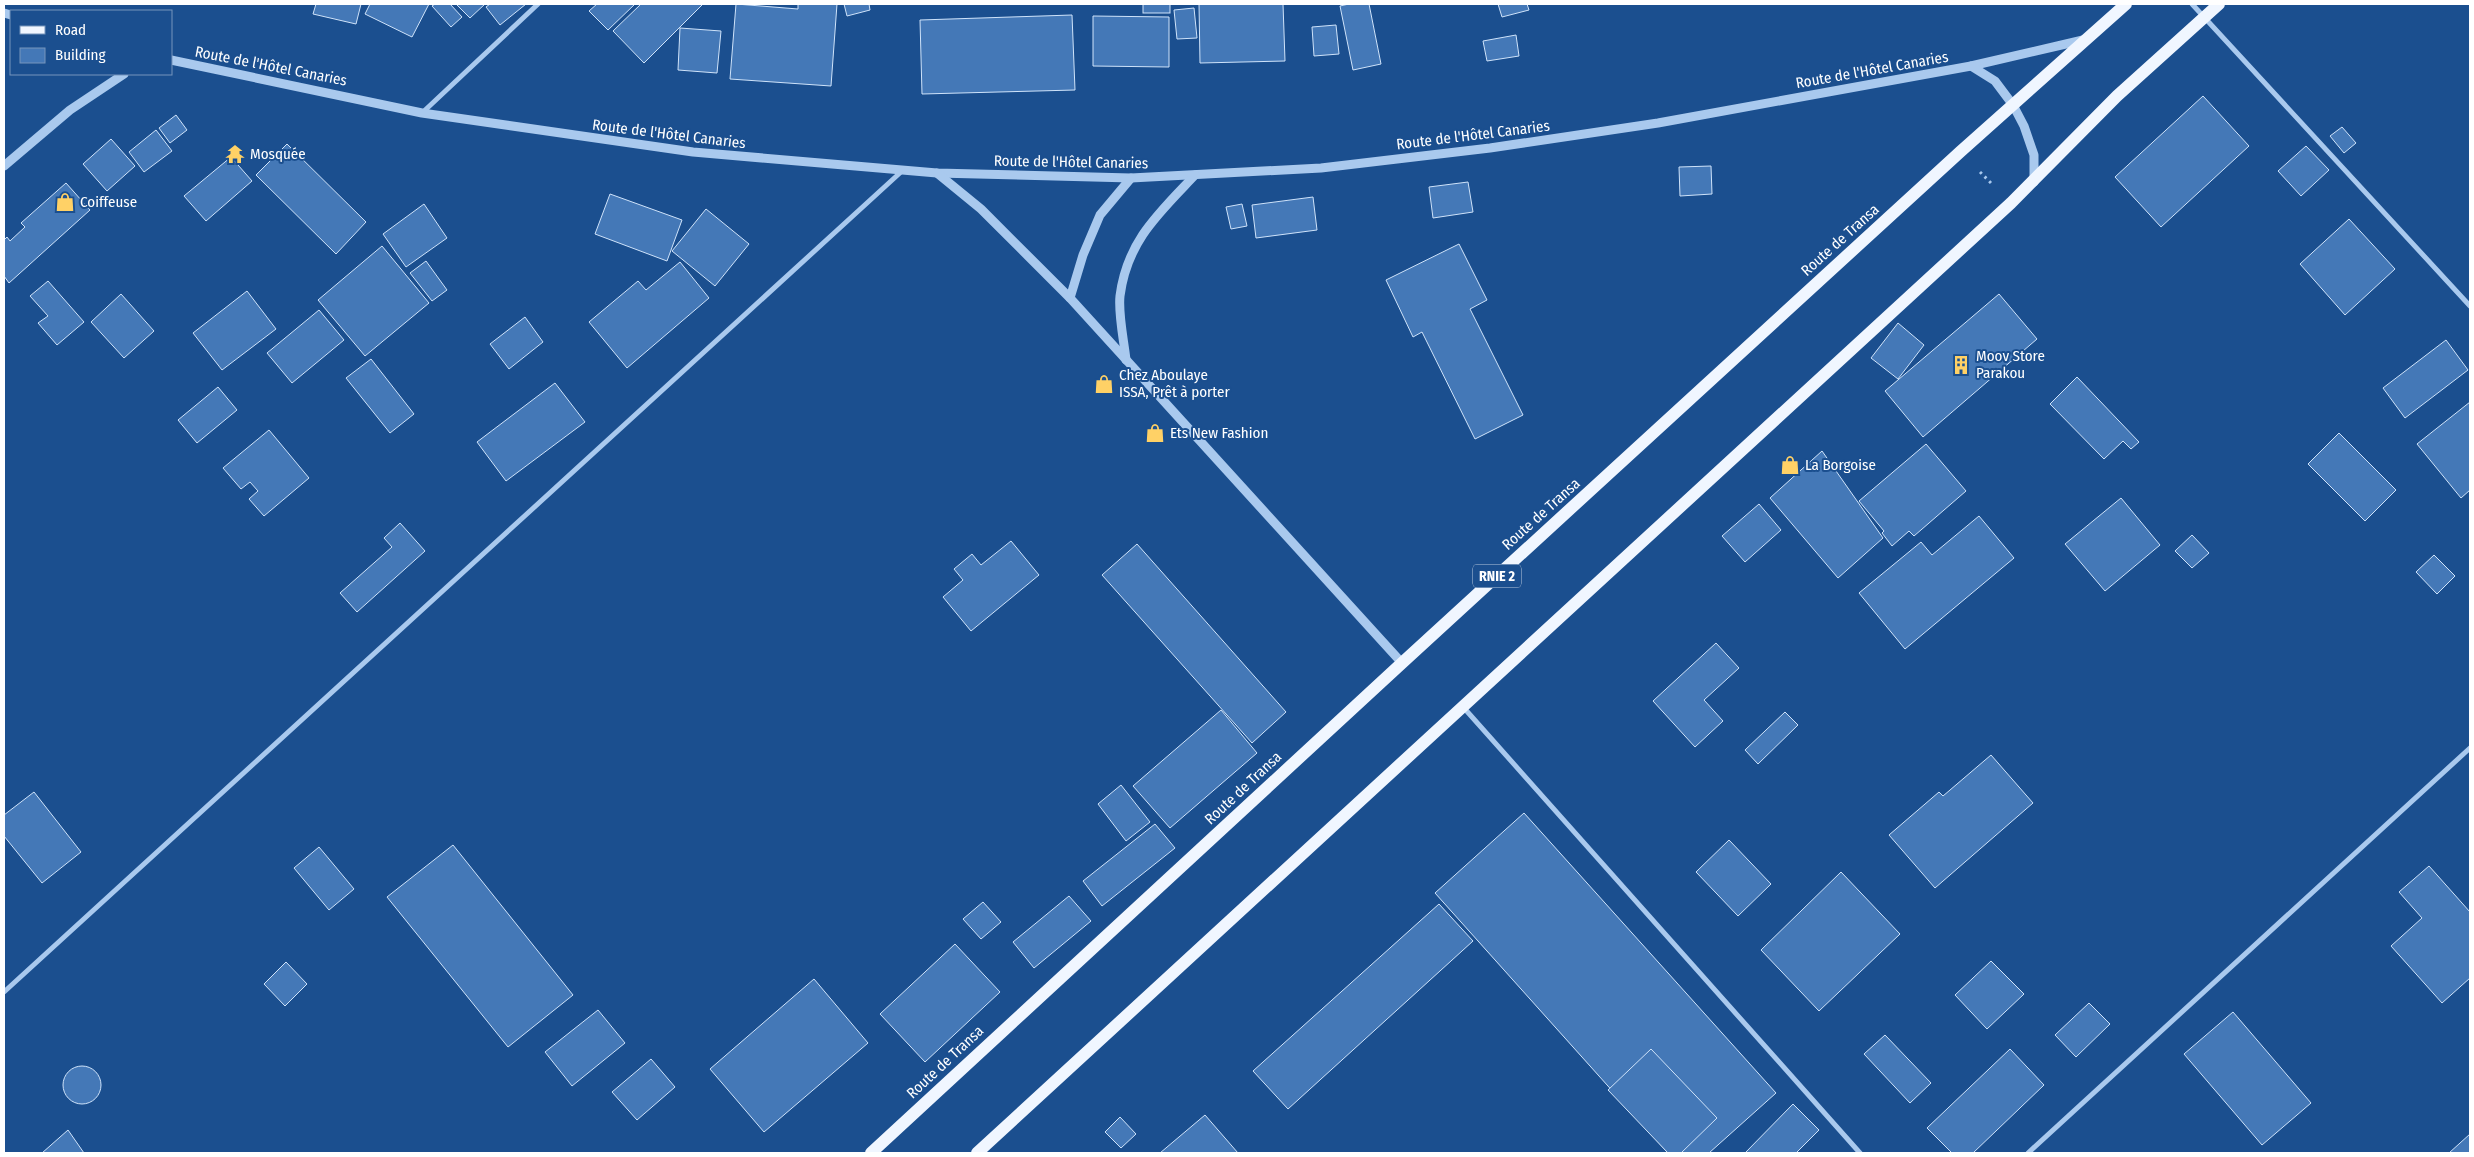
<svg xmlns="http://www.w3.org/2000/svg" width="2474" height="1157" viewBox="0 0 2474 1157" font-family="'Fira Sans Condensed',sans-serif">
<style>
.building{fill:#4478b7;stroke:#cfe3fa}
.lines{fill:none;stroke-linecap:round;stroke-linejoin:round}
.path{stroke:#a9c9ee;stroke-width:3;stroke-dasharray:2.5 4;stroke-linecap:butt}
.minor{stroke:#a9c9ee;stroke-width:5}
.tertiary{stroke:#a9c9ee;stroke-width:9}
.primary{stroke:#f0f6ff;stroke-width:12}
.labels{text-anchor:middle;stroke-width:4;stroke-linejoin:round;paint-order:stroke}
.shield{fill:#1b4f8f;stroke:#bbcadd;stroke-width:1}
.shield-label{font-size:14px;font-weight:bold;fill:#fff}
.street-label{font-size:15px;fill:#fff;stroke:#1b4f8f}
.poi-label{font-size:15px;fill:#fff;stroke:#1b4f8f;text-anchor:start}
</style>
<rect width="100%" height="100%" fill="#1b4f8f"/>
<g class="building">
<polygon points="316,4 361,4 356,24 313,14"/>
<polygon points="370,4 429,4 412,37 365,14"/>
<polygon points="435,4 450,4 462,17 451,27 432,6"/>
<polygon points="456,4 485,4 470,18"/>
<polygon points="490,4 526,4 500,25 486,7"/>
<polygon points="597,4 635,4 608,30 589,11"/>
<polygon points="641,4 703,4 644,63 613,31"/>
<polygon points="736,4 798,9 798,4 837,4 831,86 730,79"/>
<polygon points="844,4 869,4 870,10 847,16"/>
<rect x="1143" y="4" width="27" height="9"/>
<polygon points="1199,4 1283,4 1285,61 1200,63"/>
<polygon points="1349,4 1369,4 1381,64 1353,70 1340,6"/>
<polygon points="1498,4 1527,4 1529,10 1502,17"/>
<polygon points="1194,8 1197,38 1177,39 1174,10"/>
<polygon points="1072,15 1075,90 922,94 920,20"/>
<polygon points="1093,16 1169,17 1169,67 1093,66"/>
<polygon points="1336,25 1339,54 1314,56 1312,27"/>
<polygon points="680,28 721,31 717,73 678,70"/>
<polygon points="1516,35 1519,56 1487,61 1483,41"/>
<polygon points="2203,96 2249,146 2161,227 2115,177"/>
<polygon points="176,115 187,130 170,143 159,128"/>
<polygon points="2342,127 2356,143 2344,153 2330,136"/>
<polygon points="156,130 172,151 144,172 129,152"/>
<polygon points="111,139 135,166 107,191 83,164"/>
<polygon points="287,144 366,222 336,254 256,175"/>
<polygon points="2306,146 2329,170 2301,196 2278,171"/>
<polygon points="231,157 252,181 206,221 184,196"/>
<polygon points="1711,166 1712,194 1680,196 1679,167"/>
<polygon points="1468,182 1473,212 1433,218 1429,187"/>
<polygon points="66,183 90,210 9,283 4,276 4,240 7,237 10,241 25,227 21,223"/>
<polygon points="610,194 682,220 667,261 595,234"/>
<polygon points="1313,197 1317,230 1256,238 1252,205"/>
<polygon points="424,204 447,238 406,267 383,234"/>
<polygon points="1242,204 1247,226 1231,229 1226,207"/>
<polygon points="706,209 749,244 715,286 672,251"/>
<polygon points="2349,219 2395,269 2345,315 2300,264"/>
<polygon points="1459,244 1487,300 1470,309 1523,415 1475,439 1422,332 1413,337 1386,280"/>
<polygon points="382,246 429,303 365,356 318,300"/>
<polygon points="426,261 447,290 432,301 410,273"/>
<polygon points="680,262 709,298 627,368 589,322 638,281 646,290"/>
<polygon points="48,281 84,322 57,345 38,323 48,316 30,296"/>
<polygon points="247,291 276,329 222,370 193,333"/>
<polygon points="121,294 154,331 124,358 91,322"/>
<polygon points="1999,294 2037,339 1923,437 1885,391"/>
<polygon points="319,310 344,340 292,383 267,353"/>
<polygon points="525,317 543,342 509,369 490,344"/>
<polygon points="1898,323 1924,345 1898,379 1871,358"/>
<polygon points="2446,340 2468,370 2405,418 2383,388"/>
<polygon points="371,359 414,414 390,433 346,378"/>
<polygon points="2077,377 2139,442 2131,449 2123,441 2104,459 2050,404"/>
<polygon points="555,383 585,422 506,481 477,442"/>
<polygon points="218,387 237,410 197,443 178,420"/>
<polygon points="2470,402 2470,490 2461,498 2417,444"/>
<polygon points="269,430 309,478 264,516 249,499 258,491 250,482 241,489 223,468"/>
<polygon points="2339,433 2396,490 2365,521 2308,464"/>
<polygon points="1926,444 1966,491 1914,536 1909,531 1892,546 1882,533 1884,531 1859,501"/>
<polygon points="1822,451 1883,538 1838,578 1770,498"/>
<polygon points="2121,498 2160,545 2105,591 2065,544"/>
<polygon points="1759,504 1781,530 1745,562 1722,536"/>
<polygon points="1979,516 2014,558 1905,649 1859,593 1921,542 1932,555"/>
<polygon points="400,523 425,551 357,612 340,593 392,547 384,538"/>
<polygon points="2192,535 2209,553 2192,568 2175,551"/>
<polygon points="1011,541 1039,575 971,631 943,597 963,580 954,569 972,554 981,565"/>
<polygon points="1137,544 1286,712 1252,743 1102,575"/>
<polygon points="2434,555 2455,576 2437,594 2416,572"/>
<polygon points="1716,643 1739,668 1704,700 1723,721 1695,747 1653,701"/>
<polygon points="1221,710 1257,753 1170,828 1133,786"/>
<polygon points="1785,712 1798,725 1758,764 1745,750"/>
<polygon points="1991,755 2033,803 1935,888 1889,835 1939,792 1943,796"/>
<polygon points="1121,785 1150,822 1126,841 1098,804"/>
<polygon points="34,792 81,852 42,883 4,836 4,815"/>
<polygon points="1524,813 1776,1093 1709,1153 1668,1153 1435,893"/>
<polygon points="1155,824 1175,848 1102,906 1083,881"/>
<polygon points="1729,840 1771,884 1738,916 1696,872"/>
<polygon points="453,845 573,995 508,1047 387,897"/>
<polygon points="319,847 354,889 329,910 294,868"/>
<polygon points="2429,866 2470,912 2470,978 2442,1003 2391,946 2422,918 2399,892"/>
<polygon points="1841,872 1900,934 1819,1011 1761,950"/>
<polygon points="1069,896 1091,921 1034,968 1013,942"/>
<polygon points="983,902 1001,922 981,939 963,919"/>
<polygon points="1439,904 1473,941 1288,1109 1253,1071"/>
<polygon points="955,944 1000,992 925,1062 880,1014"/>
<polygon points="1991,961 2024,994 1987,1029 1955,995"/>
<polygon points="286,962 307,984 285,1006 264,984"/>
<polygon points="814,979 868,1043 764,1132 710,1069"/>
<polygon points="2089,1003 2110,1024 2076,1057 2055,1035"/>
<polygon points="598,1010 625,1043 572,1086 545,1052"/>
<polygon points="2233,1012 2311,1103 2262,1145 2184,1054"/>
<polygon points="1885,1035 1931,1083 1910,1103 1864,1054"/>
<polygon points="1651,1049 1717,1118 1681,1153 1668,1153 1608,1090"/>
<polygon points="2010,1049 2044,1085 1973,1153 1952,1153 1927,1128"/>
<polygon points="651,1059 675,1087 637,1120 612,1092"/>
<circle cx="82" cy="1085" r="19"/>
<polygon points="1793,1104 1819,1130 1796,1153 1745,1153"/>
<polygon points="1205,1115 1238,1153 1160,1153"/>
<polygon points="1120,1117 1136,1134 1121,1148 1105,1132"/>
<polygon points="68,1130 84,1153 42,1153"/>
<polygon points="2470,1134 2470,1153 2449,1153"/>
</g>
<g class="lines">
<polyline class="path" points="1980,172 1991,183"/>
<g class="minor">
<polyline points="2192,4 2470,306"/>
<polyline points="422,113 538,4"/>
<polyline points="1464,708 1860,1153"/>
<polyline points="4,992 902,171"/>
<polyline points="2028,1153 2470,748"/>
</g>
<g class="tertiary">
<polyline points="4,13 11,15"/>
<polyline points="171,60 422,113 693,152 937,173 1131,178 1321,168 1490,148 1658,123 1971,66 2083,40"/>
<polyline points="1971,66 1995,81 2013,105 2024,126 2034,155 2034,182"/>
<polyline points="4,166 70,110 124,74"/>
<polyline points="937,173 981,209 1070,298 1402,663"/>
<polyline points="1070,298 1083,255 1100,215 1131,178"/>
<path d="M1126 360C1124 341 1118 314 1120 296 1127 241 1159 213 1195 175"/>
</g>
<g class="primary">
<polyline points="871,1153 1402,663 1960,152 2126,4"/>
<polyline points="977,1153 2011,203 2117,96 2219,4"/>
</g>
</g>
<defs>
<g id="temple-bare" transform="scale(1.5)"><path d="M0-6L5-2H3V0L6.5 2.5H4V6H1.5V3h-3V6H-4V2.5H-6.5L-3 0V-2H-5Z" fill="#ffd166" stroke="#1b4f8f" stroke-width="2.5" paint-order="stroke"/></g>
<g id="shop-bare" transform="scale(1.5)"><path d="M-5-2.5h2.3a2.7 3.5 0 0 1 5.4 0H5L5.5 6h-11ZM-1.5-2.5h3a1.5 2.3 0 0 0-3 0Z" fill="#ffd166" stroke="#1b4f8f" stroke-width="2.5" paint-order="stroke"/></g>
<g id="building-bare" transform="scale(1.5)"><path d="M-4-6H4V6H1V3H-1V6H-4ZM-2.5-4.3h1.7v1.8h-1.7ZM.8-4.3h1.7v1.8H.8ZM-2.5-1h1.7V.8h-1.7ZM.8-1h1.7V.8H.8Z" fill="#ffd166" stroke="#1b4f8f" stroke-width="2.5" paint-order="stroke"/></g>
</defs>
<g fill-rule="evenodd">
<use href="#temple-bare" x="235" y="154"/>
<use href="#shop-bare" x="65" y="202"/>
<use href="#building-bare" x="1961" y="365"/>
<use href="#shop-bare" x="1104" y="384"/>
<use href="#shop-bare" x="1155" y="433"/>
<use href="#shop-bare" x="1790" y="465"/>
</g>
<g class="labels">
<rect class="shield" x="1473" y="564.5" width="48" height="23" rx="4"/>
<g class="shield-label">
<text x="1497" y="581">RNIE 2</text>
</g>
<g class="street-label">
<text transform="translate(271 66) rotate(11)" y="5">Route de l'Hôtel Canaries</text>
<text transform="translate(1872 70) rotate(-10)" y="5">Route de l'Hôtel Canaries</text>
<text transform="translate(669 134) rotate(7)" y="5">Route de l'Hôtel Canaries</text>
<text transform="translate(1473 135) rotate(-7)" y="5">Route de l'Hôtel Canaries</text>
<text transform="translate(1071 162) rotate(1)" y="5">Route de l'Hôtel Canaries</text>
<text transform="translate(1840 240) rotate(-42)" y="5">Route de Transa</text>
<text transform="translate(1541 514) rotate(-42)" y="5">Route de Transa</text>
<text transform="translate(1243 788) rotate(-43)" y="5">Route de Transa</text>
<text transform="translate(945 1062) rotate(-43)" y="5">Route de Transa</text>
</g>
<g class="poi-label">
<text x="250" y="159">Mosquée</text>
<text x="80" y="207">Coiffeuse</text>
<text x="1976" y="361">Moov Store<tspan x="1976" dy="17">Parakou</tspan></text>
<text x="1119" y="380">Chez Aboulaye<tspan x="1119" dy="17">ISSA, Prêt à porter</tspan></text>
<text x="1170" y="438">Ets New Fashion</text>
<text x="1805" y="470">La Borgoise</text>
</g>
</g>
<rect width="2474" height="1157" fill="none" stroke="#ffffff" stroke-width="10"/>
<rect x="10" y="10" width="162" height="65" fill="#1b4f8f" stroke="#7695bc"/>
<rect x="20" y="26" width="25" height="8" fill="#f0f6ff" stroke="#7695bc"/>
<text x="55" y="35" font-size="15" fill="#ffffff">Road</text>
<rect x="20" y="48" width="25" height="15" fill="#4478b7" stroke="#7695bc"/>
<text x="55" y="60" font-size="15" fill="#ffffff">Building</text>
</svg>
